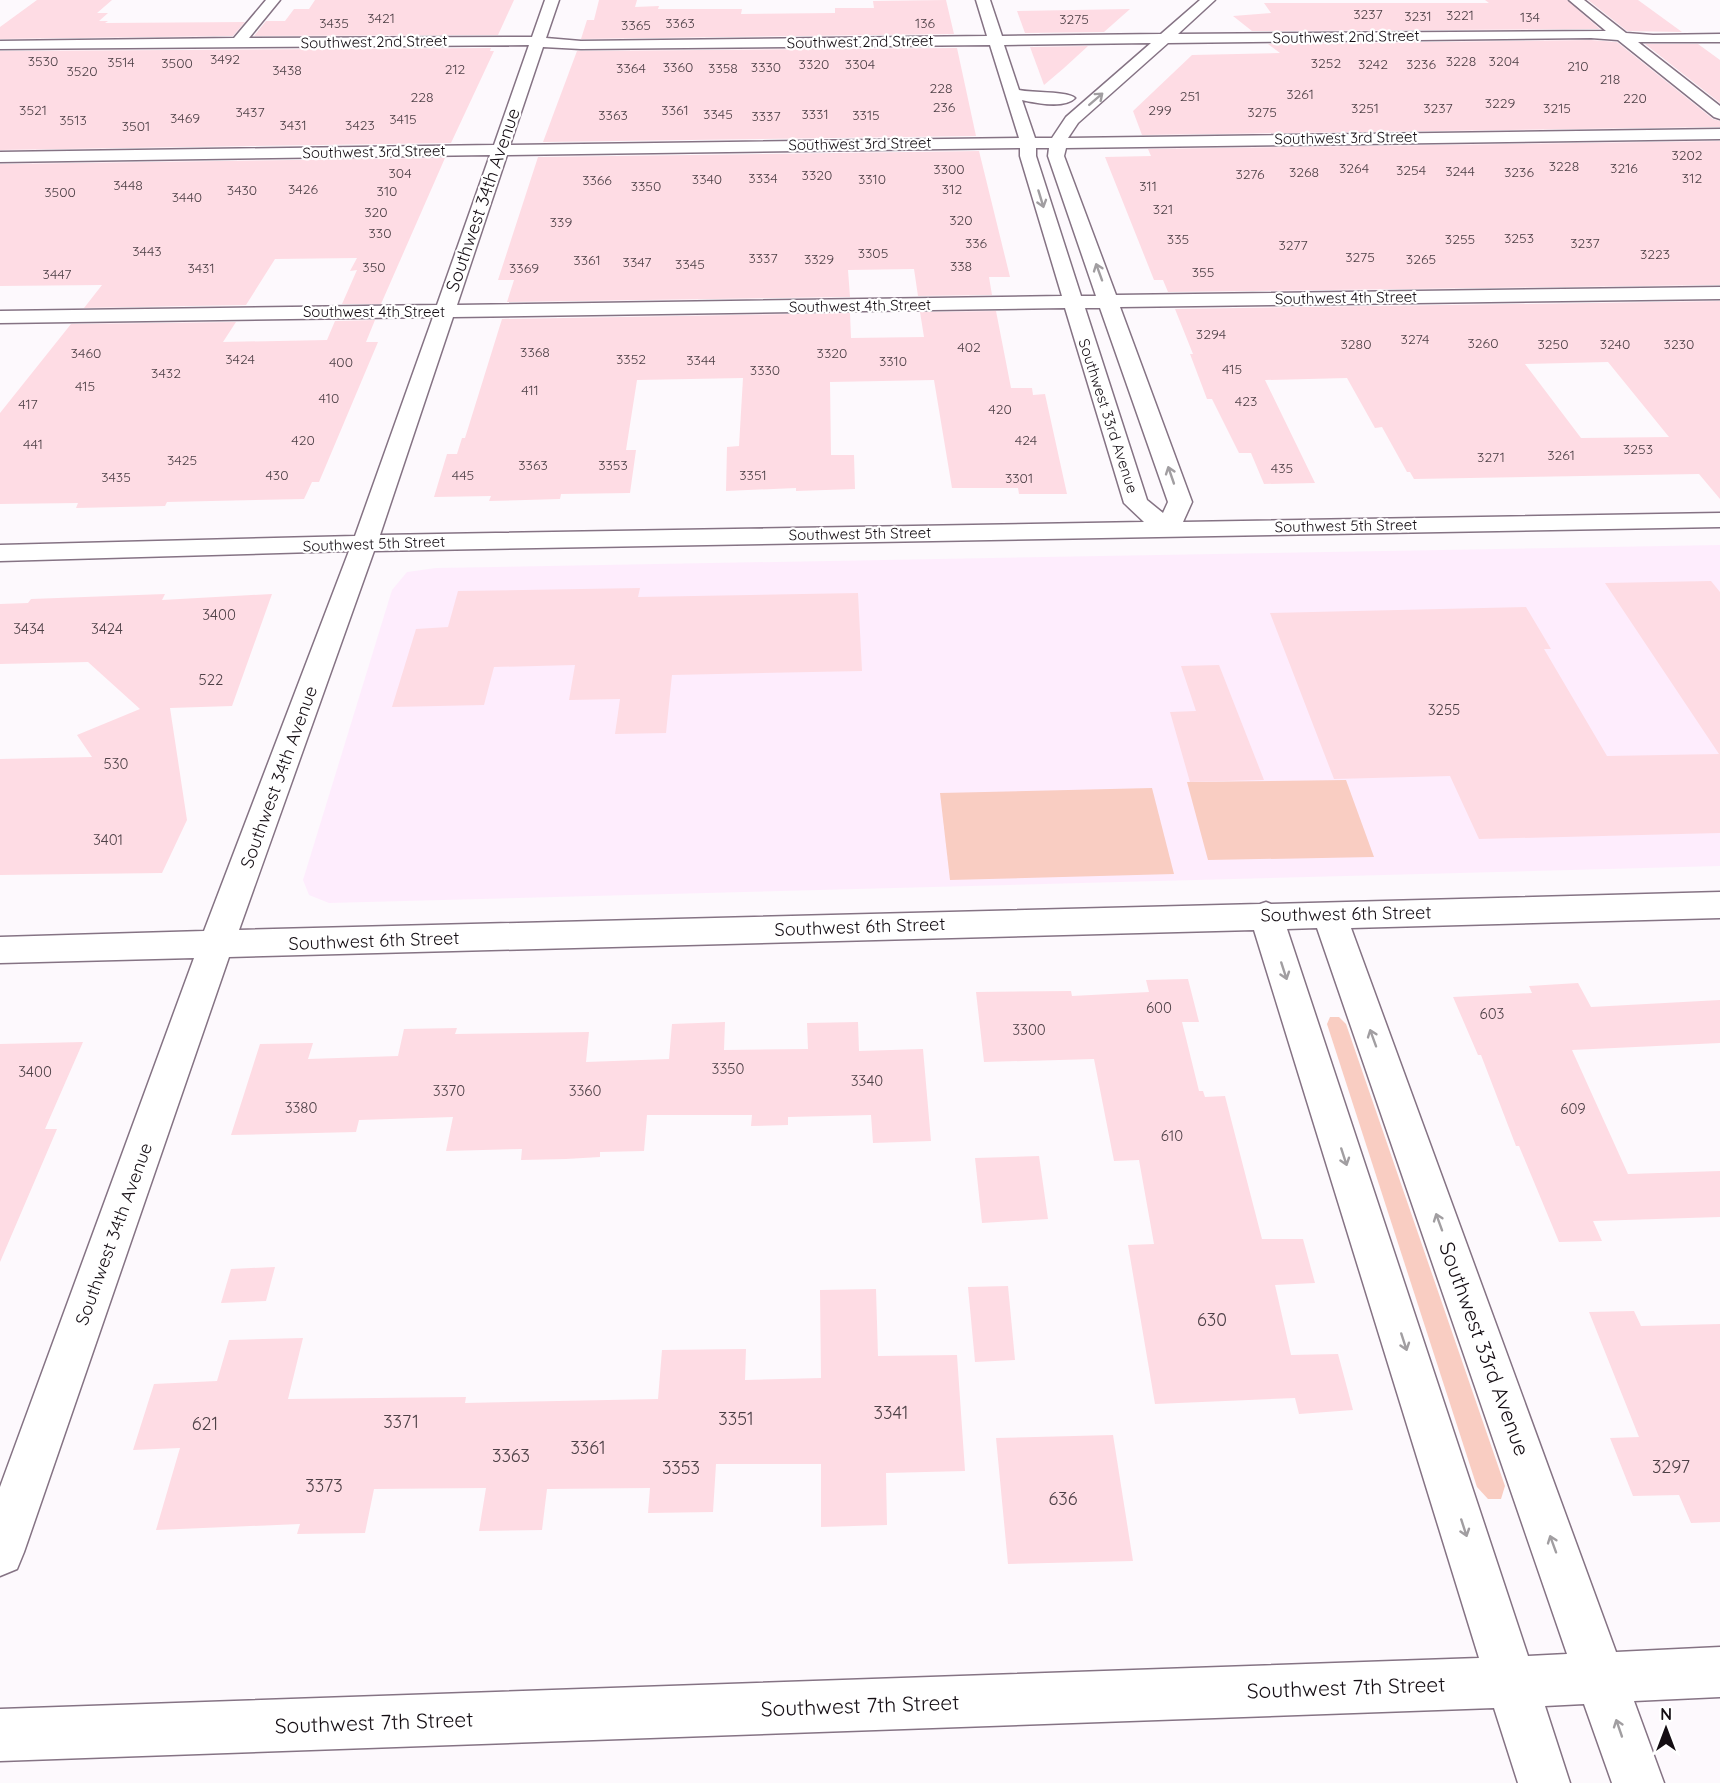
<svg xmlns="http://www.w3.org/2000/svg" width="1720" height="1783" viewBox="0 0 1720 1783" font-family="Quicksand,sans-serif">
<style>
.built{fill:#feedfd}
.green{fill:#f9cdc2}
.building{fill:#fedce4;fill-rule:evenodd}
.lines{fill:none;stroke-linecap:round;stroke-linejoin:round}
.minor-casing{stroke:#857384;stroke-width:3}
.minor{fill:#fff;fill-rule:evenodd}
.oneway{stroke:#a19ea1}
.labels{text-anchor:middle;stroke-width:4.5;stroke-linejoin:round;paint-order:stroke}
.far-number-label{font-size:14px;fill:#4e4147}
.far-street-label{font-size:15px;fill:#140d13;stroke:#fff}
.number-label{font-size:15px;fill:#4e4147}
.street-label{font-size:18px;fill:#140d13;stroke:#fff}
.near-number-label{font-size:18px;fill:#4e4147}
.near-street-label{font-size:21px;fill:#140d13;stroke:#fff}
</style>
<rect width="100%" height="100%" fill="#fdf9fd"/>
<polygon class="built" points="1720,545 1720,866 329,903 309,895 303,880 392,590 407,572 436,568"/>
<g class="green">
<polygon points="1346,780 1374,857 1208,860 1187,782"/>
<polygon points="1152,788 1174,874 950,880 940,793"/>
<polygon points="1330,1017 1339,1017 1346,1024 1505,1486 1501,1499 1488,1499 1477,1487 1327,1024"/>
</g>
<g class="building">
<polygon points="37,0 112,0 97,13 108,13 99,21 108,21 105,23 245,22 233,36 0,39 0,27"/>
<polygon points="315,0 514,0 498,35 254,36 266,21 285,21 294,9 309,9"/>
<polygon points="599,0 637,0 635,7 659,6 658,9 742,9 741,14 835,13 835,8 874,8 873,1 946,0 954,34 581,39 587,20 594,20"/>
<polygon points="1485,0 1567,0 1600,29 1252,31 1233,16 1271,13 1264,3 1489,3"/>
<polygon points="1588,0 1638,0 1682,32 1627,31"/>
<polygon points="1130,9 1104,32 1025,33 1017,11"/>
<polygon points="1591,40 1617,42 1713,119 1720,121 1720,127 1142,135 1133,111 1192,55 1280,53 1268,44"/>
<polygon points="1645,44 1698,44 1720,60 1720,103"/>
<polygon points="1088,46 1064,68 1044,85 1030,47"/>
<polygon points="491,48 490,51 494,51 451,143 0,150 0,51"/>
<polygon points="957,48 976,136 543,142 577,51"/>
<polygon points="1720,141 1720,285 1168,292 1163,280 1154,280 1105,157 1151,156 1148,149"/>
<polygon points="979,151 1010,277 989,277 992,295 918,296 914,269 848,270 850,297 507,302 514,280 498,280 538,157"/>
<polygon points="445,158 381,304 342,304 357,270 350,271 357,258 275,259 246,305 84,308 102,285 0,286 0,164"/>
<path d="M1720 301V499L1699 474 1414 479 1410 472H1407L1382 427 1375 428 1347 378 1265 380 1315 483 1264 484 1251 453H1239L1212 399H1207L1190 354H1193L1175 309ZM1608 362 1669 437 1581 438 1525 364Z"/>
<polygon points="996,311 1011,388 1032,388 1033,395 1045,394 1067,494 1019,494 1018,488 952,488 934,380 830,382 831,455 854,455 855,489 796,491 796,488 726,491 727,447 739,446 743,378 637,380 626,450 636,450 630,493 561,494 560,499 489,501 491,496 434,497 447,454 457,454 462,438 465,438 502,319 850,313 851,338 924,337 920,312"/>
<polygon points="375,320 366,342 378,342 319,482 312,482 304,499 167,502 165,506 76,508 78,503 0,504 0,413 71,324 236,322 223,342 327,340 335,321"/>
<polygon points="1711,581 1720,592 1720,833 1479,839 1450,776 1334,779 1270,613 1526,607 1551,649 1544,649 1607,756 1719,754 1605,583"/>
<polygon points="640,588 638,597 858,593 862,671 672,675 666,733 615,734 620,699 569,700 575,665 494,667 484,705 392,707 416,629 448,627 458,591"/>
<polygon points="165,594 162,600 272,594 232,706 170,708 187,820 162,873 0,875 0,759 92,757 77,735 140,709 88,662 0,664 0,604 28,603 31,599"/>
<polygon points="1219,665 1264,780 1190,782 1170,712 1196,711 1181,666"/>
<polygon points="1188,979 1199,1022 1182,1022 1199,1091 1203,1091 1205,1097 1225,1096 1262,1239 1303,1239 1315,1283 1275,1285 1291,1355 1338,1354 1353,1410 1299,1414 1295,1398 1155,1404 1128,1245 1154,1244 1139,1160 1114,1161 1094,1059 984,1062 976,992 1071,991 1072,996 1149,992 1146,980"/>
<polygon points="1578,983 1591,1007 1720,1000 1720,1043 1572,1050 1628,1174 1720,1171 1720,1217 1593,1221 1602,1241 1559,1242 1519,1146 1516,1146 1481,1055 1478,1055 1453,997 1532,993 1529,986"/>
<polygon points="725,1022 724,1050 808,1049 807,1023 858,1022 859,1051 923,1049 931,1141 873,1143 871,1115 788,1117 788,1125 751,1126 752,1115 647,1115 644,1151 600,1152 600,1157 566,1159 521,1160 522,1149 446,1151 453,1117 359,1120 356,1132 231,1135 260,1044 313,1043 308,1059 398,1056 404,1029 457,1028 455,1034 589,1032 586,1062 669,1059 672,1024"/>
<polygon points="83,1042 45,1129 57,1129 0,1262 0,1044"/>
<polygon points="1039,1156 1048,1219 982,1223 975,1158"/>
<polygon points="275,1267 266,1301 221,1303 231,1269"/>
<polygon points="1008,1286 1015,1360 975,1362 968,1287"/>
<polygon points="876,1289 878,1356 957,1355 965,1471 886,1473 887,1525 821,1527 821,1464 716,1464 713,1512 648,1513 650,1488 547,1489 542,1530 479,1531 486,1488 374,1489 365,1533 297,1534 300,1524 156,1530 180,1448 133,1450 154,1384 217,1381 229,1340 303,1338 288,1399 466,1397 465,1403 658,1399 662,1350 746,1349 745,1380 821,1378 820,1290"/>
<polygon points="1634,1311 1641,1326 1720,1324 1720,1522 1691,1523 1679,1495 1633,1496 1610,1438 1639,1437 1589,1312"/>
<polygon points="1113,1435 1133,1561 1008,1564 996,1438"/>
</g>
<g class="lines">
<g class="minor-casing">
<path id="minor" d="M266 0H280L249 38 532 37 545 0H559L546 38 581 41 987 36 976 0H990L1002 36 1161 34 1200 0H1215L1178 34 1606 31 1569 0H1584L1626 33 1653 35 1720 34V42H1638L1720 106V119L1714 117 1618 40 1591 38 1168 43 1078 123 1068 138 1720 129V139L1066 148 1064 156 1116 295 1720 287V299L1120 307 1192 502 1183 522 1720 513V527L374 551 239 930 1260 904 1266 902 1271 904 1720 892V918L1351 928 1616 1652 1720 1647V1697L1634 1701 1664 1783H1612L1584 1704 1545 1706 1570 1783H1518L1494 1708 0 1761V1709L1479 1658 1254 930 229 957 24 1552 17 1569 0 1576V1487L194 958 0 963V937L204 931 349 551 0 561V545L355 536 433 317 0 323V311L437 305 490 155 0 162V152L494 145 529 45 0 49V41L234 38ZM1151 43 1066 117 1052 138H1035L1022 100C1035 103 1065 109 1075 98 1068 91 1032 93 1019 90L1004 45ZM990 45 1019 138 510 145 543 47 581 49ZM1020 148V156L1062 296 457 305 507 155ZM1036 148H1049L1048 156 1096 296H1081L1036 156ZM1065 308 1124 503 1144 522 380 535 453 317ZM1085 308H1100L1168 502 1163 513 1147 500ZM1317 928 1567 1654 1528 1656 1287 929Z"/>
</g>
<use href="#minor" class="minor"/>
</g>
<defs><path id="oneway-shaft" d="M-6 0H5M1.5-3L5.5 0L1.5 3" fill="none" stroke-width="1.6" stroke-linecap="round" stroke-linejoin="round" transform="scale(1.5)"/></defs>
<g class="oneway">
<use href="#oneway-shaft" transform="translate(1096 99) rotate(-41)"/>
<use href="#oneway-shaft" transform="translate(1041 199) rotate(73)"/>
<use href="#oneway-shaft" transform="translate(1099 272) rotate(-110)"/>
<use href="#oneway-shaft" transform="translate(1171 475) rotate(-109)"/>
<use href="#oneway-shaft" transform="translate(1284 971) rotate(72)"/>
<use href="#oneway-shaft" transform="translate(1373 1038) rotate(-110)"/>
<use href="#oneway-shaft" transform="translate(1344 1157) rotate(72)"/>
<use href="#oneway-shaft" transform="translate(1439 1222) rotate(-110)"/>
<use href="#oneway-shaft" transform="translate(1404 1342) rotate(72)"/>
<use href="#oneway-shaft" transform="translate(1464 1528) rotate(72)"/>
<use href="#oneway-shaft" transform="translate(1553 1544) rotate(-110)"/>
<use href="#oneway-shaft" transform="translate(1619 1728) rotate(-109)"/>
</g>
<g class="labels">
<g class="far-number-label">
<text x="1368" y="19">3237</text>
<text x="1460" y="20">3221</text>
<text x="1418" y="21">3231</text>
<text x="1530" y="22">134</text>
<text x="381" y="23">3421</text>
<text x="1074" y="24">3275</text>
<text x="334" y="28">3435</text>
<text x="680" y="28">3363</text>
<text x="925" y="28">136</text>
<text x="636" y="30">3365</text>
<text x="225" y="64">3492</text>
<text x="43" y="66">3530</text>
<text x="1461" y="66">3228</text>
<text x="1504" y="66">3204</text>
<text x="121" y="67">3514</text>
<text x="177" y="68">3500</text>
<text x="1326" y="68">3252</text>
<text x="814" y="69">3320</text>
<text x="860" y="69">3304</text>
<text x="1373" y="69">3242</text>
<text x="1421" y="69">3236</text>
<text x="1578" y="71">210</text>
<text x="678" y="72">3360</text>
<text x="766" y="72">3330</text>
<text x="631" y="73">3364</text>
<text x="723" y="73">3358</text>
<text x="455" y="74">212</text>
<text x="287" y="75">3438</text>
<text x="82" y="76">3520</text>
<text x="1610" y="84">218</text>
<text x="941" y="93">228</text>
<text x="1300" y="99">3261</text>
<text x="1190" y="101">251</text>
<text x="422" y="102">228</text>
<text x="1635" y="103">220</text>
<text x="1500" y="108">3229</text>
<text x="944" y="112">236</text>
<text x="1365" y="113">3251</text>
<text x="1438" y="113">3237</text>
<text x="1557" y="113">3215</text>
<text x="33" y="115">3521</text>
<text x="675" y="115">3361</text>
<text x="1160" y="115">299</text>
<text x="250" y="117">3437</text>
<text x="1262" y="117">3275</text>
<text x="718" y="119">3345</text>
<text x="815" y="119">3331</text>
<text x="613" y="120">3363</text>
<text x="866" y="120">3315</text>
<text x="766" y="121">3337</text>
<text x="185" y="123">3469</text>
<text x="403" y="124">3415</text>
<text x="73" y="125">3513</text>
<text x="293" y="130">3431</text>
<text x="360" y="130">3423</text>
<text x="136" y="131">3501</text>
<text x="1687" y="160">3202</text>
<text x="1564" y="171">3228</text>
<text x="1354" y="173">3264</text>
<text x="1624" y="173">3216</text>
<text x="949" y="174">3300</text>
<text x="1411" y="175">3254</text>
<text x="1460" y="176">3244</text>
<text x="1304" y="177">3268</text>
<text x="1519" y="177">3236</text>
<text x="400" y="178">304</text>
<text x="1250" y="179">3276</text>
<text x="817" y="180">3320</text>
<text x="763" y="183">3334</text>
<text x="1692" y="183">312</text>
<text x="707" y="184">3340</text>
<text x="872" y="184">3310</text>
<text x="597" y="185">3366</text>
<text x="128" y="190">3448</text>
<text x="646" y="191">3350</text>
<text x="1148" y="191">311</text>
<text x="303" y="194">3426</text>
<text x="952" y="194">312</text>
<text x="242" y="195">3430</text>
<text x="387" y="196">310</text>
<text x="60" y="197">3500</text>
<text x="187" y="202">3440</text>
<text x="1163" y="214">321</text>
<text x="376" y="217">320</text>
<text x="961" y="225">320</text>
<text x="561" y="227">339</text>
<text x="380" y="238">330</text>
<text x="1519" y="243">3253</text>
<text x="1178" y="244">335</text>
<text x="1460" y="244">3255</text>
<text x="976" y="248">336</text>
<text x="1585" y="248">3237</text>
<text x="1293" y="250">3277</text>
<text x="147" y="256">3443</text>
<text x="873" y="258">3305</text>
<text x="1655" y="259">3223</text>
<text x="1360" y="262">3275</text>
<text x="763" y="263">3337</text>
<text x="819" y="264">3329</text>
<text x="1421" y="264">3265</text>
<text x="587" y="265">3361</text>
<text x="637" y="267">3347</text>
<text x="690" y="269">3345</text>
<text x="961" y="271">338</text>
<text x="374" y="272">350</text>
<text x="201" y="273">3431</text>
<text x="524" y="273">3369</text>
<text x="1203" y="277">355</text>
<text x="57" y="279">3447</text>
<text x="1211" y="339">3294</text>
<text x="1415" y="344">3274</text>
<text x="1483" y="348">3260</text>
<text x="1356" y="349">3280</text>
<text x="1553" y="349">3250</text>
<text x="1615" y="349">3240</text>
<text x="1679" y="349">3230</text>
<text x="969" y="352">402</text>
<text x="535" y="357">3368</text>
<text x="86" y="358">3460</text>
<text x="832" y="358">3320</text>
<text x="240" y="364">3424</text>
<text x="631" y="364">3352</text>
<text x="701" y="365">3344</text>
<text x="893" y="366">3310</text>
<text x="341" y="367">400</text>
<text x="1232" y="374">415</text>
<text x="765" y="375">3330</text>
<text x="166" y="378">3432</text>
<text x="85" y="391">415</text>
<text x="530" y="395">411</text>
<text x="329" y="403">410</text>
<text x="1246" y="406">423</text>
<text x="28" y="409">417</text>
<text x="1000" y="414">420</text>
<text x="303" y="445">420</text>
<text x="1026" y="445">424</text>
<text x="33" y="449">441</text>
<text x="1638" y="454">3253</text>
<text x="1561" y="460">3261</text>
<text x="1491" y="462">3271</text>
<text x="182" y="465">3425</text>
<text x="533" y="470">3363</text>
<text x="613" y="470">3353</text>
<text x="1282" y="473">435</text>
<text x="277" y="480">430</text>
<text x="463" y="480">445</text>
<text x="753" y="480">3351</text>
<text x="116" y="482">3435</text>
<text x="1019" y="483">3301</text>
</g>
<g class="far-street-label">
<text transform="translate(1346 37) rotate(-1)" y="5">Southwest 2nd Street</text>
<text transform="translate(374 42) rotate(-1)" y="5">Southwest 2nd Street</text>
<text transform="translate(860 42) rotate(-1)" y="5">Southwest 2nd Street</text>
<text transform="translate(1346 138) rotate(-1)" y="5">Southwest 3rd Street</text>
<text transform="translate(860 144) rotate(-1)" y="5">Southwest 3rd Street</text>
<text transform="translate(374 152) rotate(-1)" y="5">Southwest 3rd Street</text>
<text transform="translate(1346 298) rotate(-1)" y="5">Southwest 4th Street</text>
<text transform="translate(860 306) rotate(-1)" y="5">Southwest 4th Street</text>
<text x="374" y="317">Southwest 4th Street</text>
<text transform="translate(1108 416) rotate(72)" y="5">Southwest 33rd Avenue</text>
<text transform="translate(1346 526) rotate(-1)" y="5">Southwest 5th Street</text>
<text transform="translate(860 534) rotate(-1)" y="5">Southwest 5th Street</text>
<text transform="translate(374 544) rotate(-2)" y="5">Southwest 5th Street</text>
</g>
<g class="number-label">
<text x="219" y="620">3400</text>
<text x="29" y="634">3434</text>
<text x="107" y="634">3424</text>
<text x="211" y="685">522</text>
<text x="1444" y="715">3255</text>
<text x="116" y="769">530</text>
<text x="108" y="845">3401</text>
<text x="1159" y="1013">600</text>
<text x="1492" y="1019">603</text>
<text x="1029" y="1035">3300</text>
<text x="728" y="1074">3350</text>
<text x="35" y="1077">3400</text>
<text x="867" y="1086">3340</text>
<text x="449" y="1096">3370</text>
<text x="585" y="1096">3360</text>
<text x="301" y="1113">3380</text>
<text x="1573" y="1114">609</text>
<text x="1172" y="1141">610</text>
</g>
<g class="street-label">
<text transform="translate(483 200) rotate(-71)" y="6">Southwest 34th Avenue</text>
<text transform="translate(279 777) rotate(-70)" y="6">Southwest 34th Avenue</text>
<text transform="translate(1346 914) rotate(-1)" y="6">Southwest 6th Street</text>
<text transform="translate(860 927) rotate(-2)" y="6">Southwest 6th Street</text>
<text transform="translate(374 941) rotate(-2)" y="6">Southwest 6th Street</text>
<text transform="translate(114 1234) rotate(-70)" y="6">Southwest 34th Avenue</text>
</g>
<g class="near-number-label">
<text x="1212" y="1326">630</text>
<text x="891" y="1419">3341</text>
<text x="736" y="1425">3351</text>
<text x="401" y="1428">3371</text>
<text x="205" y="1430">621</text>
<text x="588" y="1454">3361</text>
<text x="511" y="1462">3363</text>
<text x="1671" y="1473">3297</text>
<text x="681" y="1474">3353</text>
<text x="324" y="1492">3373</text>
<text x="1063" y="1505">636</text>
</g>
<g class="near-street-label">
<text transform="translate(1484 1349) rotate(70)" y="7">Southwest 33rd Avenue</text>
<text transform="translate(1346 1688) rotate(-2)" y="7">Southwest 7th Street</text>
<text transform="translate(860 1706) rotate(-2)" y="7">Southwest 7th Street</text>
<text transform="translate(374 1723) rotate(-2)" y="7">Southwest 7th Street</text>
</g>
</g>
<g transform="translate(1666 1729)" stroke="#ffffff" stroke-width="4.5" paint-order="stroke">
<path d="M0-4.5L10 22L0 15L-10 22Z" fill="#140d13"/>
<text y="-9" font-size="16" font-weight="bold" text-anchor="middle" fill="#140d13">N</text>
</g>
</svg>
